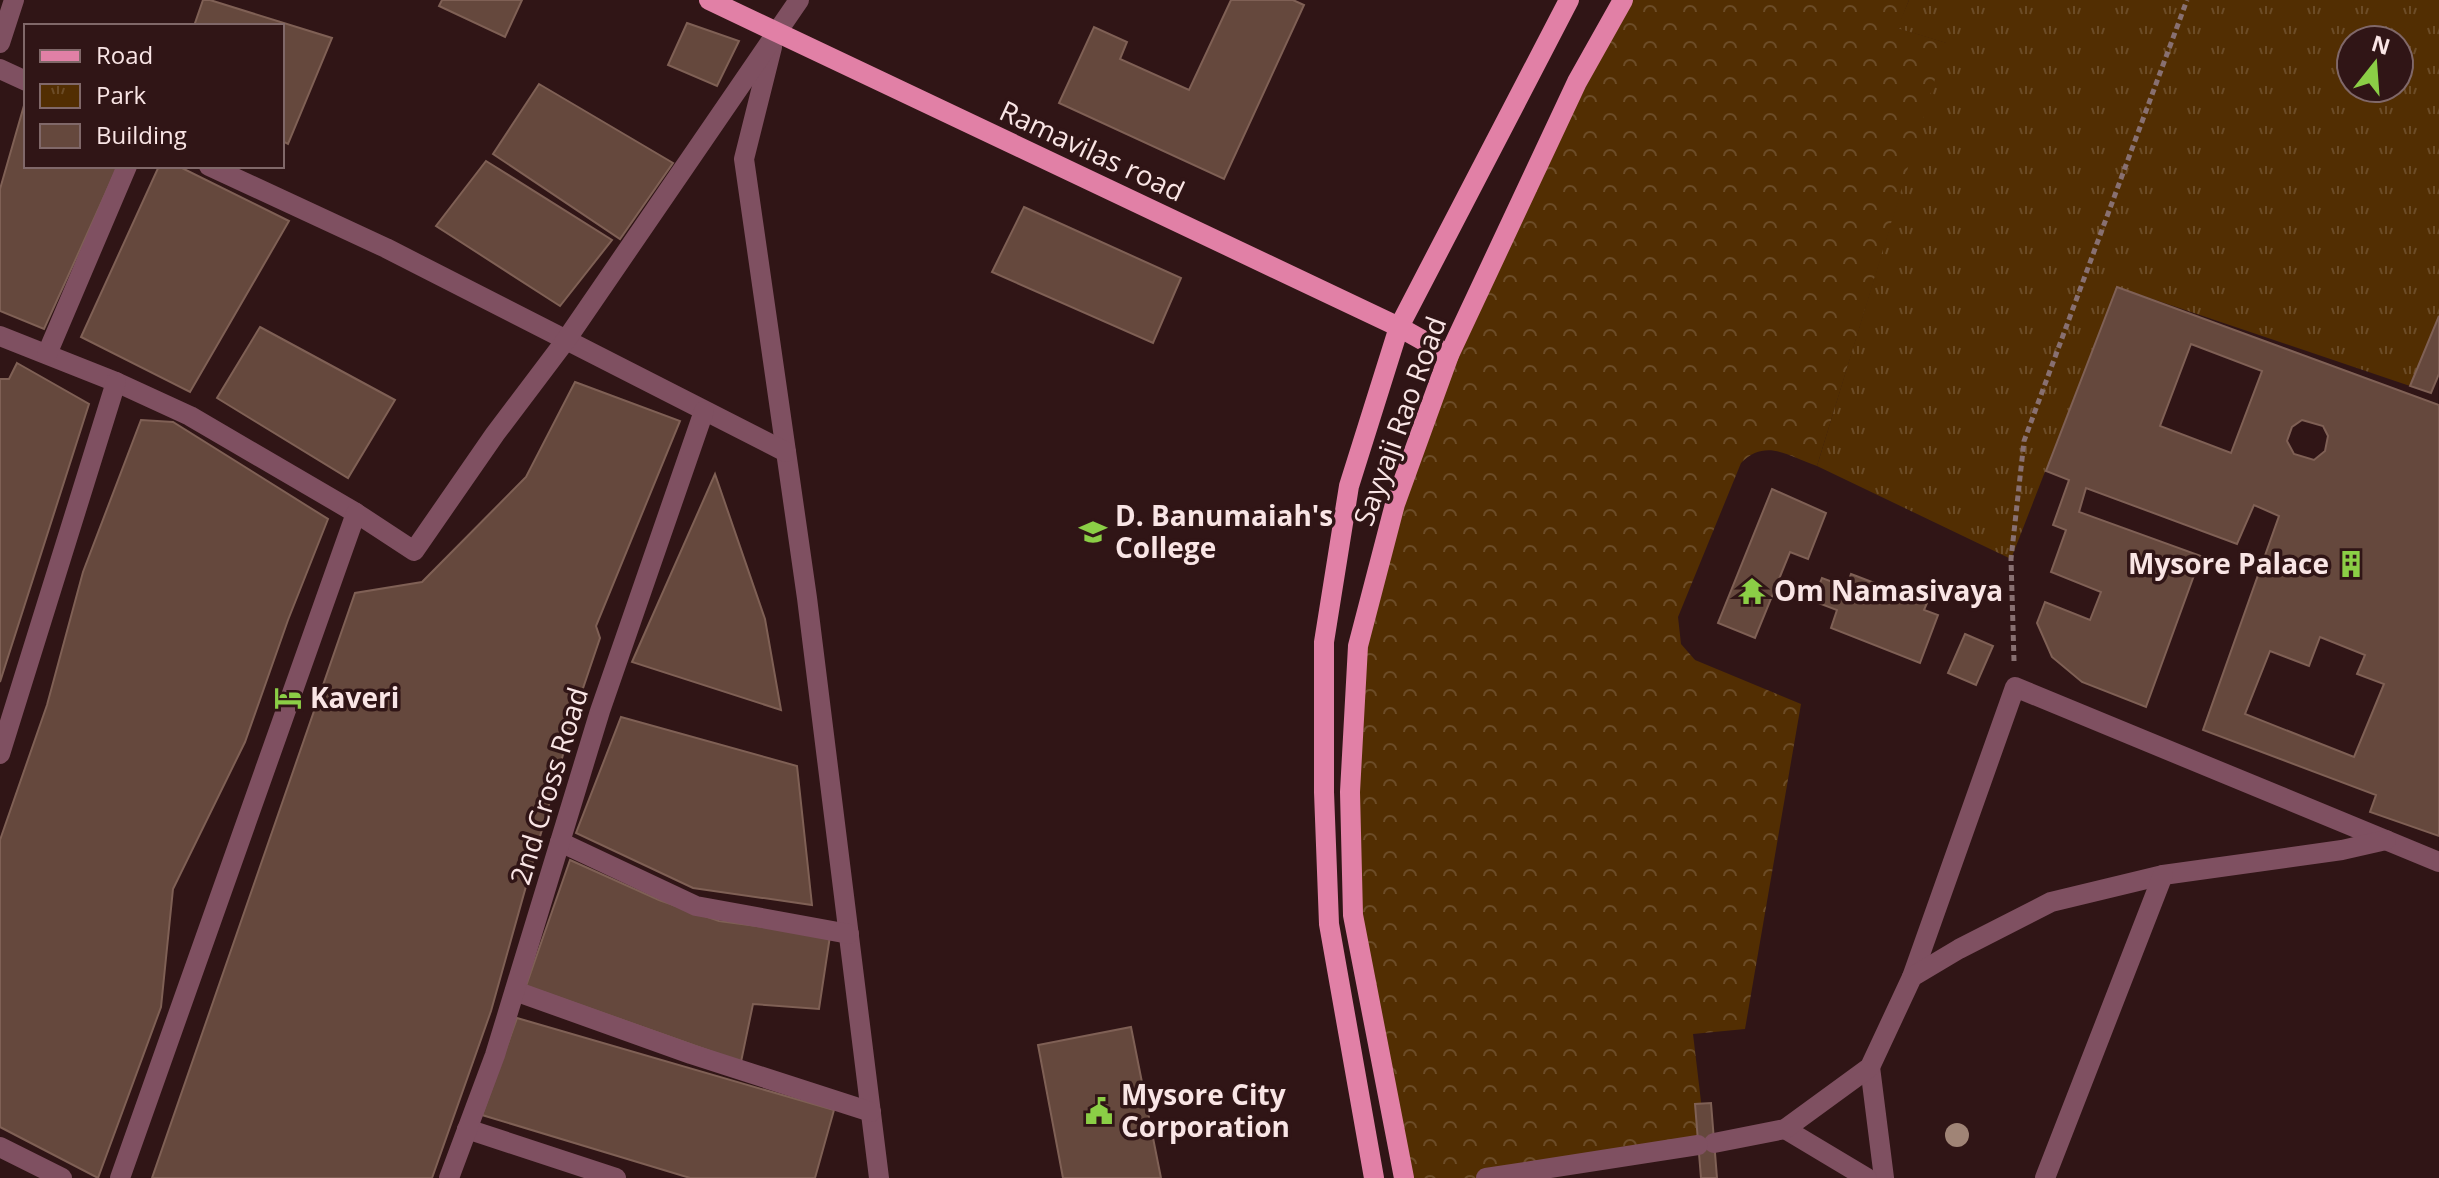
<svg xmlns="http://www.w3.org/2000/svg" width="2439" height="1178" viewBox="0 0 2439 1178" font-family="'Open Sans',sans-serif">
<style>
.forest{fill:url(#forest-crowns)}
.park{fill:url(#park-tufts);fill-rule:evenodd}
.building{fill:#65483d;stroke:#7f6055;stroke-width:2;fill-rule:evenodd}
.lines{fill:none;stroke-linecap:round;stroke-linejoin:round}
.path{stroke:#887071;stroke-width:5;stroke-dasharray:6 4;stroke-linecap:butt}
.minor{stroke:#7f5061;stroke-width:20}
.major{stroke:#e180a6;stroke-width:20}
.tree{fill:#a08476}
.labels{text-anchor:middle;stroke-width:7;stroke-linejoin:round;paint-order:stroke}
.street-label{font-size:28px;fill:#f9e5e5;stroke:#301516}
.poi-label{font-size:28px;font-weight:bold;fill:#f9e5e5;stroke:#301516;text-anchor:start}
</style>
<defs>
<pattern id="forest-crowns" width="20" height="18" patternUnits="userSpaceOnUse" patternTransform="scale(2)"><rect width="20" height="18" fill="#522e02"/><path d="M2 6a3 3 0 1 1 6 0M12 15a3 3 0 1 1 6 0" fill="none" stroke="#6c4c27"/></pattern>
<pattern id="park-tufts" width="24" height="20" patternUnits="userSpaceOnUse" patternTransform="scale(2)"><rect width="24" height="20" fill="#522e02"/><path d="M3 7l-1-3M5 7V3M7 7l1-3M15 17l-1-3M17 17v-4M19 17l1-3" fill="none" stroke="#6c4c27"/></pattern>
</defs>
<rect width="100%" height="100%" fill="#301516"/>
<path class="forest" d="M1630 0H1909L1898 28 1947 43 1817 466C1788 456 1766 438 1741 463L1678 617 1681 644 1695 660 1801 704 1745 1029 1693 1034 1706 1144 1487 1178H1404L1353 915 1358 646 1456 341Z"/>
<path class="park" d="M1909 0H2439V316L2410 386 2117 287 2011 559 1817 466 1946 43 1897 28ZM2351 40H2399V88H2351Z"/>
<g class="building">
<polygon points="203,0 210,0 332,38 288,144 282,141 282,26 194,26"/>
<polygon points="442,0 522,0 505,37 439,6"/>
<polygon points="1231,0 1293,0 1304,5 1224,179 1059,103 1094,27 1127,42 1120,59 1189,90"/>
<polygon points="687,23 739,41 717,86 668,65"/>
<polygon points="539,84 673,163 620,239 493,154"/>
<polygon points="25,102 26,166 118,166 44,329 0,311 0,189"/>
<polygon points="486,161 612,240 560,306 436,226"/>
<polygon points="159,166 178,166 289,221 190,392 81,337"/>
<polygon points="1024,207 1181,278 1153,343 992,272"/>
<path d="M2117 287 2439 405V836L2370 812 2376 795 2203 730 2279 516 2254 505 2237 544 2086 488 2079 512 2201 556 2146 707 2082 682 2052 657 2037 623 2045 602 2090 620 2101 592 2051 572 2066 530 2053 525 2069 480 2046 471ZM2191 344 2262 371 2231 453 2160 426ZM2302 420 2323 426 2328 436 2325 451 2314 460 2294 454 2287 441 2292 427ZM2320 637 2365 655 2357 674 2384 684 2354 757 2245 714 2270 651 2309 666Z"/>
<polygon points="2439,316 2439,374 2431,393 2410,386"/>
<polygon points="260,327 395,400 348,478 217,398"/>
<polygon points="17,363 89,404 0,682 0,379 9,379"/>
<polygon points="575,382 680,421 596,626 600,638 575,712 491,1011 432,1178 152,1178 355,593 422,582 526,477"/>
<polygon points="141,420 173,422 328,519 288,620 245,742 173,889 161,1007 98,1178 0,1127 0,840 47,705 83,572"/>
<polygon points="715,474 765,619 781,710 632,662"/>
<polygon points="1772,489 1826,513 1808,559 1790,552 1755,638 1718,623"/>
<polygon points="1851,574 1927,603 1924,610 1938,615 1920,663 1831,628 1837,610 1813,601 1822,578 1846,587"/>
<polygon points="1965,634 1993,646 1976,685 1948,673"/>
<polygon points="621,717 797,766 812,905 693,888 576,833"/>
<polygon points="570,860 659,900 719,921 830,936 819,1009 753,1004 741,1062 526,986"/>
<polygon points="517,1018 834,1110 815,1178 690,1178 482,1115"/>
<polygon points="1131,1027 1161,1178 1063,1178 1038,1045"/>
<polygon points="1711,1103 1717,1178 1701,1178 1695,1104"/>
</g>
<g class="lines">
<polyline class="path" points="2014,661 2011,559 2024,441 2187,0"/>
<g class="minor">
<polyline points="0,43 14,0"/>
<polyline points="772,47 744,159 807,598 879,1178"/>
<polyline points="0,69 26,81"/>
<polyline points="209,166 386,248 786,452"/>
<polyline points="0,336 116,382 190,416 356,513"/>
<polyline points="47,354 127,166"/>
<polyline points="0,754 116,382"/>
<polyline points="560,842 696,906 849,934"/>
<polyline points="1912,977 2015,687 2439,862"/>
<polyline points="515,991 691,1054 871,1112"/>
<polyline points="1870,1067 1884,1178"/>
<polyline points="467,1129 616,1178"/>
<polyline points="1785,1129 1867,1178"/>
<polyline points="1714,1143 1785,1129 1870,1067 1912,977 1959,949 2051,902 2163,875 2342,850 2386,840"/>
<polyline points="0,1147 62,1178"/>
<polyline points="120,1178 356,513 414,551 495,434 566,340 799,0"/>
<polyline points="449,1178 495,1055 600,711 704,411"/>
<polyline points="1486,1178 1698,1145"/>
<polyline points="2045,1178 2163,875"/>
</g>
<g class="major">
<polyline points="709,0 1399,327 1449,355"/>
<polyline points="1374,1178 1329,924 1324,792 1324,642 1349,486 1399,327 1569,0"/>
<polyline points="1404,1178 1353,915 1350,792 1358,646 1395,504 1449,355 1577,82 1623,0"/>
</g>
</g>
<circle class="tree" cx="1957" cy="1135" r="12"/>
<defs>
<g id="university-bare" transform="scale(2.16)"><path d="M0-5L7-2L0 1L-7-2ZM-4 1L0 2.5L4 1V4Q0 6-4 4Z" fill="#8bce46" stroke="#301516" stroke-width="2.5" paint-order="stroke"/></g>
<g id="building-bare" transform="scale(2.16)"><path d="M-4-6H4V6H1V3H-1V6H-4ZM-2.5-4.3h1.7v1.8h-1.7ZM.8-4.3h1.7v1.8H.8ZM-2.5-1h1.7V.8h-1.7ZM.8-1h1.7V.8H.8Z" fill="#8bce46" stroke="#301516" stroke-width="2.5" paint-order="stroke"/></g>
<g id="temple-bare" transform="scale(2.16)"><path d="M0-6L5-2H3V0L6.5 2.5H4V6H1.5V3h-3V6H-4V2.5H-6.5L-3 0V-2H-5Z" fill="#8bce46" stroke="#301516" stroke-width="2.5" paint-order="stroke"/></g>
<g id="hotel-bare" transform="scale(2.16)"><path d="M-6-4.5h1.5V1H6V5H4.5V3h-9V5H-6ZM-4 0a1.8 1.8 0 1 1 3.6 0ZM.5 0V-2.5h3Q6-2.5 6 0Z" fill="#8bce46" stroke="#301516" stroke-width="2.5" paint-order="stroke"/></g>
<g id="civic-bare" transform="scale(2.16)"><path d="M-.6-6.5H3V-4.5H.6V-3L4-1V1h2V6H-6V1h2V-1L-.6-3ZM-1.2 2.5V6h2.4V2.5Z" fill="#8bce46" stroke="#301516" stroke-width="2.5" paint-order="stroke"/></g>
</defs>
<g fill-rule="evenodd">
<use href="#university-bare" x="1093" y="532"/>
<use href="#building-bare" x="2351" y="564"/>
<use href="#temple-bare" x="1752" y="591"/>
<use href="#hotel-bare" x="288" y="698"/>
<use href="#civic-bare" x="1099" y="1111"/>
</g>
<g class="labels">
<g class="street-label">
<text transform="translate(1092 151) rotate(25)" y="10">Ramavilas road</text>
<text transform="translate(1400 421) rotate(-70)" y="10">Sayyaji Rao Road</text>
<text transform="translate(549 786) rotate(-73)" y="10">2nd Cross Road</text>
</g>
<g class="poi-label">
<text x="1115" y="526">D. Banumaiah's<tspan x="1115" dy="32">College</tspan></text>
<text x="2329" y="574" text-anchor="end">Mysore Palace</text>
<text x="1774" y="601">Om Namasivaya</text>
<text x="310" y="708">Kaveri</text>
<text x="1121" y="1105">Mysore City<tspan x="1121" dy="32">Corporation</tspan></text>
</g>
</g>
<rect x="24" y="24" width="260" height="144" fill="#301516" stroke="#806869" stroke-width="2"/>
<rect x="40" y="50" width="40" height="12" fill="#e180a6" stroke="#806869" stroke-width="2"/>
<text x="96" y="64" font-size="24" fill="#f9e5e5">Road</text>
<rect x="40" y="84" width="40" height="24" fill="url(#park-tufts)" stroke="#806869" stroke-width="2"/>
<text x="96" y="104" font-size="24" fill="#f9e5e5">Park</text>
<rect x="40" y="124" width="40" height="24" fill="#65483d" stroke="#806869" stroke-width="2"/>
<text x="96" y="144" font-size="24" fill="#f9e5e5">Building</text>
<g transform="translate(2375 64) rotate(17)"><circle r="38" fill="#301516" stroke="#806869" stroke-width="2"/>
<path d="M0-6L14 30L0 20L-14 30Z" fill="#8bce46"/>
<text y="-12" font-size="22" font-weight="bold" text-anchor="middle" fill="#f9e5e5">N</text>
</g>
</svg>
